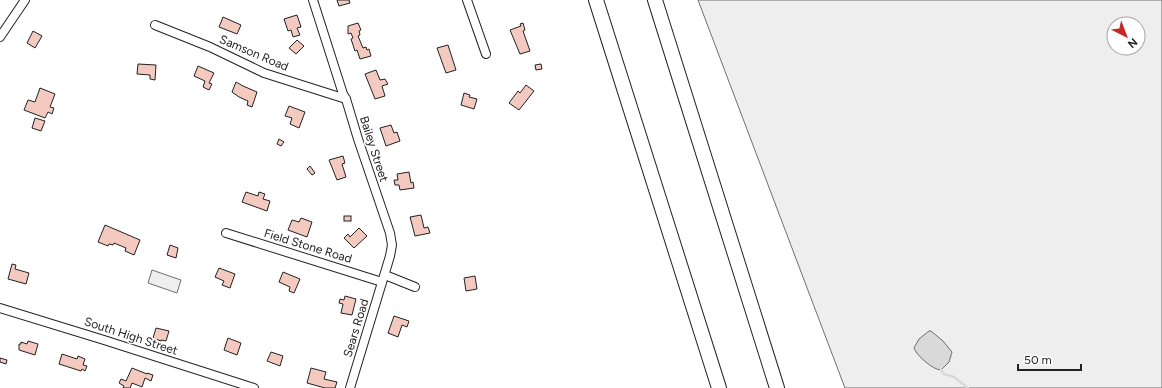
<svg xmlns="http://www.w3.org/2000/svg" width="1162" height="388" viewBox="0 0 1162 388" font-family="Figtree,sans-serif">
<style>
.green{fill:#eee;stroke:#6f6f6f;fill-rule:evenodd}
.water{fill:#d9d9d9;stroke:#6f6f6f}
.lines{fill:none;stroke-linecap:round;stroke-linejoin:round}
.stream{stroke:#d9d9d9;stroke-width:2.5}
.building{fill:#f3c9c0;stroke:#222}
.minor-casing{stroke:#222;stroke-width:10}
.motorway-casing{stroke:#222;stroke-width:16}
.minor{stroke:#fff;stroke-width:8}
.motorway{stroke:#fff;stroke-width:14}
.labels{text-anchor:middle;stroke-width:3;stroke-linejoin:round;paint-order:stroke}
.street-label{font-size:12px;fill:#222;stroke:#fff}
</style>
<rect width="100%" height="100%" fill="#fff"/>
<g class="green">
<path d="M698 0H1162V388H845ZM1114 24H1138V48H1114Z"/>
<polygon points="152,270 181,280 177,293 148,283"/>
</g>
<path class="water" d="M929 331H931L943 341 952 352 949 362 941 370C933 370 916 355 914 348L919 339Z"/>
<g class="lines">
<polyline class="stream" points="941,370 944,374 954,377 968,388"/>
</g>
<g class="building">
<polygon points="337,0 349,0 350,3 339,6"/>
<polygon points="297,15 301,27 297,28 300,35 293,37 291,30 288,31 284,19"/>
<polygon points="223,17 241,25 237,34 219,27"/>
<polygon points="358,23 361,30 359,31 360,35 358,36 363,48 366,47 367,50 369,49 371,56 360,59 357,50 355,51 351,39 353,38 351,33 348,34 348,26"/>
<polygon points="523,23 525,30 523,31 530,51 520,54 510,30 521,26 520,24"/>
<polygon points="33,31 42,36 35,48 27,43"/>
<polygon points="297,40 304,46 296,54 289,48"/>
<polygon points="448,45 456,70 446,73 437,48"/>
<polygon points="138,64 156,65 155,80 150,79 150,75 137,74"/>
<polygon points="541,64 542,69 536,70 535,65"/>
<polygon points="198,66 214,73 209,83 212,84 209,90 203,87 205,81 194,76"/>
<polygon points="376,70 380,80 385,79 388,84 382,86 385,96 375,99 365,74"/>
<polygon points="236,82 243,86 257,92 252,107 247,105 248,101 239,97 232,92"/>
<polygon points="526,85 534,91 519,110 509,103 518,91 520,93"/>
<polygon points="40,88 55,94 50,107 54,108 52,114 48,112 45,118 24,110 28,100 35,102"/>
<polygon points="464,93 470,95 469,97 477,99 474,109 461,105"/>
<polygon points="289,106 305,112 299,128 290,124 292,118 285,116"/>
<polygon points="35,118 45,121 41,131 32,128"/>
<polygon points="391,125 394,133 397,132 400,141 386,146 380,128"/>
<polygon points="279,139 284,142 281,146 277,144"/>
<polygon points="343,156 345,163 342,164 346,177 337,180 329,160"/>
<polygon points="310,166 315,173 312,175 307,169"/>
<polygon points="409,172 411,183 413,182 414,188 400,190 399,185 395,185 394,180 398,180 397,174"/>
<polygon points="246,192 258,196 259,192 265,194 263,199 270,201 267,211 242,202"/>
<polygon points="421,215 424,228 428,227 430,233 415,236 410,217"/>
<rect x="344" y="216" width="7" height="5"/>
<polygon points="301,218 312,222 307,237 288,230 292,220 299,222"/>
<polygon points="105,225 140,240 134,255 125,251 126,248 114,243 113,245 109,244 108,246 98,242"/>
<polygon points="359,228 367,236 354,248 344,238 348,234 350,237"/>
<polygon points="170,245 178,248 176,258 167,255"/>
<polygon points="12,264 16,265 15,269 29,273 26,284 8,279"/>
<polygon points="219,268 235,274 230,288 222,285 224,281 215,277"/>
<polygon points="283,272 300,279 294,293 289,291 290,287 279,282"/>
<polygon points="475,276 477,289 466,291 464,278"/>
<polygon points="345,296 356,299 352,315 341,313 343,304 339,303 340,299 344,300"/>
<polygon points="394,316 409,321 407,327 402,325 398,337 388,333"/>
<polygon points="156,328 169,331 166,341 161,340 161,341 153,338"/>
<polygon points="228,338 241,343 237,355 224,350"/>
<polygon points="28,341 38,344 35,355 19,350 19,344 21,344 21,342 27,344"/>
<polygon points="271,352 283,356 280,366 267,361"/>
<polygon points="62,354 77,359 78,356 85,359 83,365 87,366 85,371 82,369 81,371 59,364"/>
<polygon points="0,358 7,360 6,364 0,362"/>
<polygon points="132,368 147,374 147,373 153,375 151,381 145,378 142,387 132,383 130,388 123,388 124,386 119,383 121,379 126,381"/>
<polygon points="311,368 326,372 324,379 337,382 335,388 325,388 307,383"/>
</g>
<g class="lines">
<g class="minor-casing">
<g id="minor">
<polyline points="313,0 343,94 346,99 358,139 390,233 392,245 390,256 350,388"/>
<polyline points="467,0 486,54"/>
<polyline points="155,25 210,47 264,73 346,99"/>
<polyline points="0,37 25,0"/>
<polyline points="226,233 382,282"/>
<polyline points="385,275 415,287"/>
<polyline points="0,308 104,340 254,388"/>
</g>
</g>
<g class="motorway-casing">
<g id="motorway">
<polyline points="596,0 719,388"/>
<polyline points="655,0 777,388"/>
</g>
</g>
<use href="#minor" class="minor"/>
<use href="#motorway" class="motorway"/>
</g>
<g class="labels">
<g class="street-label">
<text transform="translate(254 53) rotate(23)" y="4">Samson Road</text>
<text transform="translate(374 149) rotate(72)" y="4">Bailey Street</text>
<text transform="translate(308 246) rotate(17)" y="4">Field Stone Road</text>
<text transform="translate(356 328) rotate(-73)" y="4">Sears Road</text>
<text transform="translate(131 336) rotate(18)" y="4">South High Street</text>
</g>
</g>
<g transform="translate(1126 36) rotate(138)"><circle r="19" fill="#ffffff" stroke="#a7a7a7"/>
<path d="M0-3L7 15L0 10L-7 15Z" fill="#c62828"/>
<text y="-6" font-size="11" font-weight="bold" text-anchor="middle" fill="#222222">N</text>
</g>
<path d="M1018 364v6h63v-6" fill="none" stroke="#222222" stroke-width="2"/>
<text x="1024" y="364" font-size="12" fill="#222222" stroke="#ffffff" stroke-width="3" paint-order="stroke">50 m</text>
</svg>
